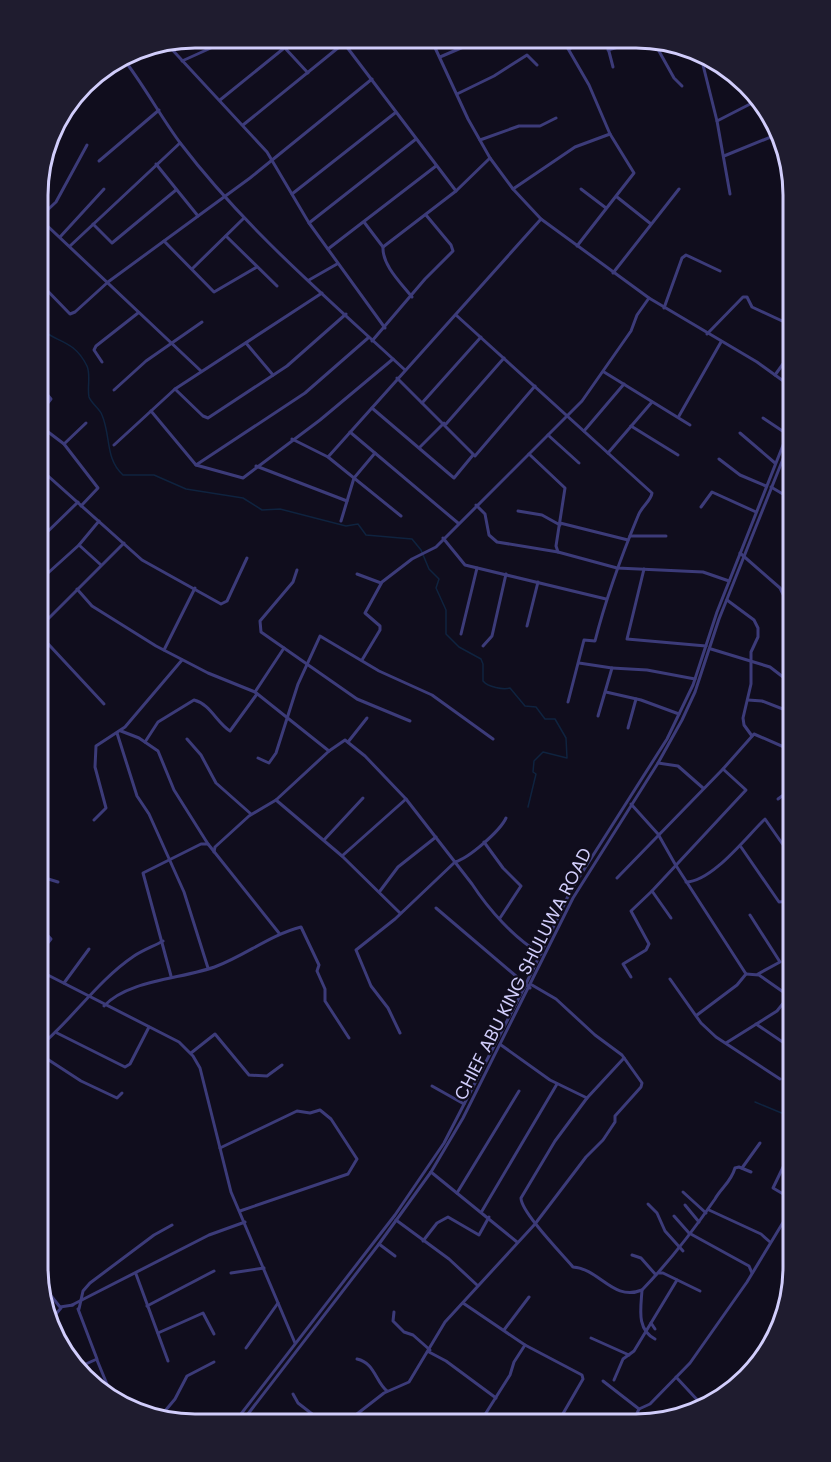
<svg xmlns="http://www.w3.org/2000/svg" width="831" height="1462" viewBox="0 0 831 1462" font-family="Poppins,sans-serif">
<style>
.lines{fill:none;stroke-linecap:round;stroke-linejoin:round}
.stream{stroke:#0f233f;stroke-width:1.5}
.minor{stroke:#3c3b79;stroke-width:3}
.tertiary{stroke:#3c3b79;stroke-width:3}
.labels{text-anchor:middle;stroke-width:4.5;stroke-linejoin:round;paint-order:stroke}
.street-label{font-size:18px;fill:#d1cdfb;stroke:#100d1d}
.rim{fill:none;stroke:#d1cdfb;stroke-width:3}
</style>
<rect width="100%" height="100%" fill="#100d1d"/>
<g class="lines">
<g class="stream">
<path d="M39 326C52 343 73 337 87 366 91 375 87 387 89 397 91 403 100 409 102 415 111 436 105 459 123 475H154L186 489 243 498 262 510 280 509 346 526 358 524 366 535 412 539 421 550 429 569 439 579 436 588 446 610V634L459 647 481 659 483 664V681C488 687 503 690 510 688L525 706 536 707 545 719H555L566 738 567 758 543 752 534 761 533 772 536 774 528 807"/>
<polyline points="755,1102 784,1114 793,1124"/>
</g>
<g class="minor">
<polyline points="340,38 456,191"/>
<polyline points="563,40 589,85 610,134 634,173 577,246"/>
<polyline points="606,40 613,67"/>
<polyline points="166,43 267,152 309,223 385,328"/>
<polyline points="284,47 308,73"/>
<polyline points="569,49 587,40"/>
<polyline points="608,50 625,45 655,44 674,78 682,86"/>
<path d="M122 57C144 85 160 116 181 144 245 228 327 298 405 370"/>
<polyline points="440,57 482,39"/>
<polyline points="701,57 717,121 730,194"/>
<polyline points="182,61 233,38"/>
<polyline points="750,92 753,103"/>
<polyline points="457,94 494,76 527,55 537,65"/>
<polyline points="220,100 283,49 277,38"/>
<polyline points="717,121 756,101"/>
<polyline points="243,125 344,43"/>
<polyline points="480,140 519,126 540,126 556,118"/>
<polyline points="724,156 778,134"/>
<polyline points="44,159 50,161"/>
<polyline points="99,161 159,110"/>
<polyline points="156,164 198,216"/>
<polyline points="513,189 575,147 610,134"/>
<polyline points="581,189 606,208"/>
<polyline points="292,194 395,113"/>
<polyline points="617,197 651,224"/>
<polyline points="39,218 201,371"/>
<polyline points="39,218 56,202 87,145"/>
<path d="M364 222 383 247C382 265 401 283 412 297"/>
<polyline points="309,223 416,139"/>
<polyline points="93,224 112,243 176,190"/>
<polyline points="226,236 277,286"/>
<polyline points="60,237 104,189"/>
<polyline points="164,241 214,292 257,267"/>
<polyline points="70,246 180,143"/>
<polyline points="383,247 456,191 490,158"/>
<polyline points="328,249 436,166"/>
<polyline points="192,269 244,218"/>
<polyline points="613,273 679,189"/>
<polyline points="309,280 337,264"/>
<polyline points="39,282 70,314 75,312 108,282 250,178 372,79"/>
<polyline points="664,308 682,258 686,255 720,271"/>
<path d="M456 315 652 493C651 501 641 507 638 516 621 557 606 598 595 641L584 640 568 702"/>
<polyline points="707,334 743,297 747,297 752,307 793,326"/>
<polyline points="372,341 425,279 453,251 451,245 426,215"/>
<polyline points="246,343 273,375"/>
<polyline points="102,362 94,350 96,346 138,313"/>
<polyline points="604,372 690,425"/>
<polyline points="775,375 793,350"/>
<polyline points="397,378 475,456 535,386"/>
<polyline points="175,389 203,416 208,418 287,366 346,314"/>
<polyline points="114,390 146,361 202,322"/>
<polyline points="422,403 481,337"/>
<polyline points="372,408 454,478 473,455"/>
<polyline points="151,411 196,465 243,478 320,420 393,359"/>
<polyline points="39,414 51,399 40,386"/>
<polyline points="679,416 721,342"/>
<polyline points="763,418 787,434"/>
<polyline points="446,424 504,358"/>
<polyline points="39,425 64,444 98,488 81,506"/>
<polyline points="631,426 678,455"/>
<polyline points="584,431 624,384"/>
<polyline points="350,432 458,523"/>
<polyline points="740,433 775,463"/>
<polyline points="548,435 579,463"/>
<polyline points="292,439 328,457 401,516"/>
<polyline points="64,444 86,423"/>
<polyline points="114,445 175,389 322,293"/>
<polyline points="420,447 444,423"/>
<polyline points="608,453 652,402"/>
<polyline points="529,454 565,488 556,546 558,552"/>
<polyline points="328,457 541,219"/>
<polyline points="719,459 740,475 766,486"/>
<polyline points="196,465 305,393 368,338"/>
<polyline points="256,466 347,501"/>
<polyline points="38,467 142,560 221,604 227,601 247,558"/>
<polyline points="771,487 793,500"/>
<polyline points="476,505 485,514 489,535 497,542 558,552 617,568 703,572 729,581"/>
<polyline points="701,507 712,492 756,512"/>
<polyline points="518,511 542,515 560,525"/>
<polyline points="341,521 354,478 375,453"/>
<polyline points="560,523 628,540"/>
<polyline points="630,536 666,536"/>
<polyline points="443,538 465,565 606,599"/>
<polyline points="38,541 78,502"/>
<polyline points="79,545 101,565"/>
<polyline points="740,553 780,588 793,615"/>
<polyline points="644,569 627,639 706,646"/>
<polyline points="297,570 293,582 260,621 261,632 357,699 410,721"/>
<polyline points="357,574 381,583"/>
<polyline points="38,582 79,545 99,521"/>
<polyline points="77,589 92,606 156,646 208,673 255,692 329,751"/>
<polyline points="727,600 754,620 758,628 758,637 751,652 751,684 743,718 744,725 752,736"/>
<polyline points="527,626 538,582"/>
<polyline points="38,629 124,543"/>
<polyline points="38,633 104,704"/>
<polyline points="461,634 477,568"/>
<polyline points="483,646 492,636 506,574"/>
<polyline points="711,649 770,667 783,677 793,680"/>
<polyline points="164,650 195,588"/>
<polyline points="362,660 380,630 380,626 365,613 382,582 412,559 436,547 582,401 631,331 637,315 649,298"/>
<polyline points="579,663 612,668 598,716"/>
<polyline points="612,668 647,670 695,679"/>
<polyline points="255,692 284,648"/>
<polyline points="606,692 641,700 679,714"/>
<polyline points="748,700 762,701 793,713"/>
<polyline points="628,728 636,699"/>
<polyline points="121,731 139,738 158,751 174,790 208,844 279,933"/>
<polyline points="117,733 137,796 149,814 184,892 208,968"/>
<polyline points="187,739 201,755 216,783 251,814"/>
<path d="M145 742 158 722 194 700C210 704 217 723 230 731L257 694"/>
<polyline points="348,742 367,718"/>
<polyline points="258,758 269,763 276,753 298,684 320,636 379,671 432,695 493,739"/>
<polyline points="658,763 678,766 703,788"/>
<polyline points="778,799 793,788"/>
<polyline points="276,800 342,856 400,913"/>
<polyline points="631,804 658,834 675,864 746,974 737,985 697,1015"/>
<polyline points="94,820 106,808 95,767 96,746 125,727 182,660"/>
<polyline points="324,840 363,798"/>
<polyline points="484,842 503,868 521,886 500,918"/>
<polyline points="741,847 779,902 790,901 793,904"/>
<path d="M214 852 215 847 249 816 276 800 329 751 345 740 365 756 406 799 472 884C489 910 514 938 541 954"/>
<polyline points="342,856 406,799"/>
<polyline points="617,878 723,769 754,734 793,751"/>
<polyline points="38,880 45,878 58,882"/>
<path d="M686 882C712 882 747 836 765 819L793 859"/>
<polyline points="380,891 398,867 436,837"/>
<polyline points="436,908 530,988"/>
<polyline points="750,915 780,962 758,974"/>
<polyline points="671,918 652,891 746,790 723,769"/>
<polyline points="38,955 51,939 38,925"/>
<polyline points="38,970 179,1042 193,1056 200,1068 231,1192 295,1343"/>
<polyline points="171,976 143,873 201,844 208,844"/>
<polyline points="631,977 623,964 646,950 649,944 631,911 652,891"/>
<polyline points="670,979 701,1023 716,1037 780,1079"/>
<polyline points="64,983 89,949"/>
<path d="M104 1006C129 979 185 979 217 966 246 955 270 935 301 927L319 965 317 971 325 989V1001L349 1038"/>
<polyline points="756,1024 793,1049"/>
<polyline points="57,1033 125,1067 130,1064 149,1027"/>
<path d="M400 1033 388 1008 371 986 356 950 395 919 455 862C469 858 500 831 506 818"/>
<polyline points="726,1043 777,1011 789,996 759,975 746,974"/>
<polyline points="501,1045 550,1080 587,1098"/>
<polyline points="790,1046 793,1035"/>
<path d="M38 1048C72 1020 97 981 134 956 143 950 154 946 163 941"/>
<polyline points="38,1053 81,1081 117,1098 122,1093"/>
<polyline points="191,1053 215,1034 249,1075 267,1076 282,1065"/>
<path d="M624 1058 587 1098 555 1141 521 1198C521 1212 562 1254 573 1267 600 1269 613 1302 642 1290 669 1262 693 1231 715 1199 722 1187 731 1182 735 1168L739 1167 751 1172"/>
<polyline points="432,1086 464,1104"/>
<polyline points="38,1095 45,1101 45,1108"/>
<polyline points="220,1148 297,1111 310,1113 320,1110 331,1119 357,1159 348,1174 240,1211"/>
<polyline points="786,1161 773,1188 790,1198 793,1203"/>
<polyline points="742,1168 760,1143"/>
<polyline points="431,1172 517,1242"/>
<polyline points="683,1192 706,1213"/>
<polyline points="457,1193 519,1091"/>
<polyline points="648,1204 657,1213 665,1231 683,1251"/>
<polyline points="685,1205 699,1222"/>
<polyline points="709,1210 761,1234 770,1242"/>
<polyline points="482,1211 557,1084"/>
<polyline points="674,1216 689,1233 749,1266 752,1273"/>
<polyline points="396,1220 449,1259 477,1285"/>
<polyline points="423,1241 437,1223 448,1217 479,1235 489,1217"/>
<polyline points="379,1244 395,1256"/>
<polyline points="632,1255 641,1258 656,1275"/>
<polyline points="231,1273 264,1268"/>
<polyline points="659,1273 663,1273 700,1291"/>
<polyline points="136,1274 168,1361"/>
<polyline points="40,1282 60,1307 73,1305"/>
<path d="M642 1290C641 1308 636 1329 655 1339"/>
<polyline points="463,1303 525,1345 582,1375 583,1379 557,1424"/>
<polyline points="72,1305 209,1235 245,1222"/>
<polyline points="147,1306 214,1271"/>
<polyline points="78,1309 97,1359 79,1367"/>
<polyline points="79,1309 83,1291 90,1283 154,1235 172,1225"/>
<polyline points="394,1312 393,1321 404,1332 413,1335 430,1350"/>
<polyline points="49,1322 61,1308"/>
<polyline points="655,1329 651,1323 677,1280"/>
<polyline points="504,1330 529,1297"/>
<polyline points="158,1333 203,1313 214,1334"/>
<polyline points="591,1338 629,1355"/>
<polyline points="246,1348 278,1303"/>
<polyline points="429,1352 446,1361 496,1398"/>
<path d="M357 1359C375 1363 375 1381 387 1391"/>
<polyline points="97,1360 111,1394"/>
<polyline points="748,1373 772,1334"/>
<polyline points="676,1377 702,1405"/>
<polyline points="614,1380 623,1359 634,1351 651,1323"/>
<polyline points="603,1381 639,1409"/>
<polyline points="293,1394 298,1403 325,1424"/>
<polyline points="160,1417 175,1399 187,1376 214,1362"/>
<polyline points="462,1417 470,1424"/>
<polyline points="586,1418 594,1424"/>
<polyline points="441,1422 449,1419 453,1424"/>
<polyline points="344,1424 384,1393 409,1382 445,1322 535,1224 586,1157 603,1140 615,1122 615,1116 641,1087 642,1083 622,1055 595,1035 556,999 532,985"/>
<polyline points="479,1424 510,1375 514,1362 525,1345"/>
<polyline points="632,1424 639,1409 650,1404 690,1363 747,1282 793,1206"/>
</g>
<g class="tertiary">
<polyline points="431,39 468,119 490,158 513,189 541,219 649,298 757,362 793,388"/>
<polyline points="234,1423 395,1215 444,1143 523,990 571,890 667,739 693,685 717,612 793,420"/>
<polyline points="241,1423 379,1244 431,1172 463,1118 573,898 658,763 682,720 695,692 719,619 793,434"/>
</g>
</g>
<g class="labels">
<g class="street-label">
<text transform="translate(523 974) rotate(-63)" y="6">CHIEF ABU KING SHULUWA ROAD</text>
</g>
</g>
<path d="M0 0H831V1462H0ZM195 48H636A147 147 0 0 1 783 195V1267A147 147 0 0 1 636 1414H195A147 147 0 0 1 48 1267V195A147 147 0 0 1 195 48Z" fill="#1f1c2f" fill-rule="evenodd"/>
<path class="rim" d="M195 48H636A147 147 0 0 1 783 195V1267A147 147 0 0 1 636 1414H195A147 147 0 0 1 48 1267V195A147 147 0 0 1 195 48Z"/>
</svg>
